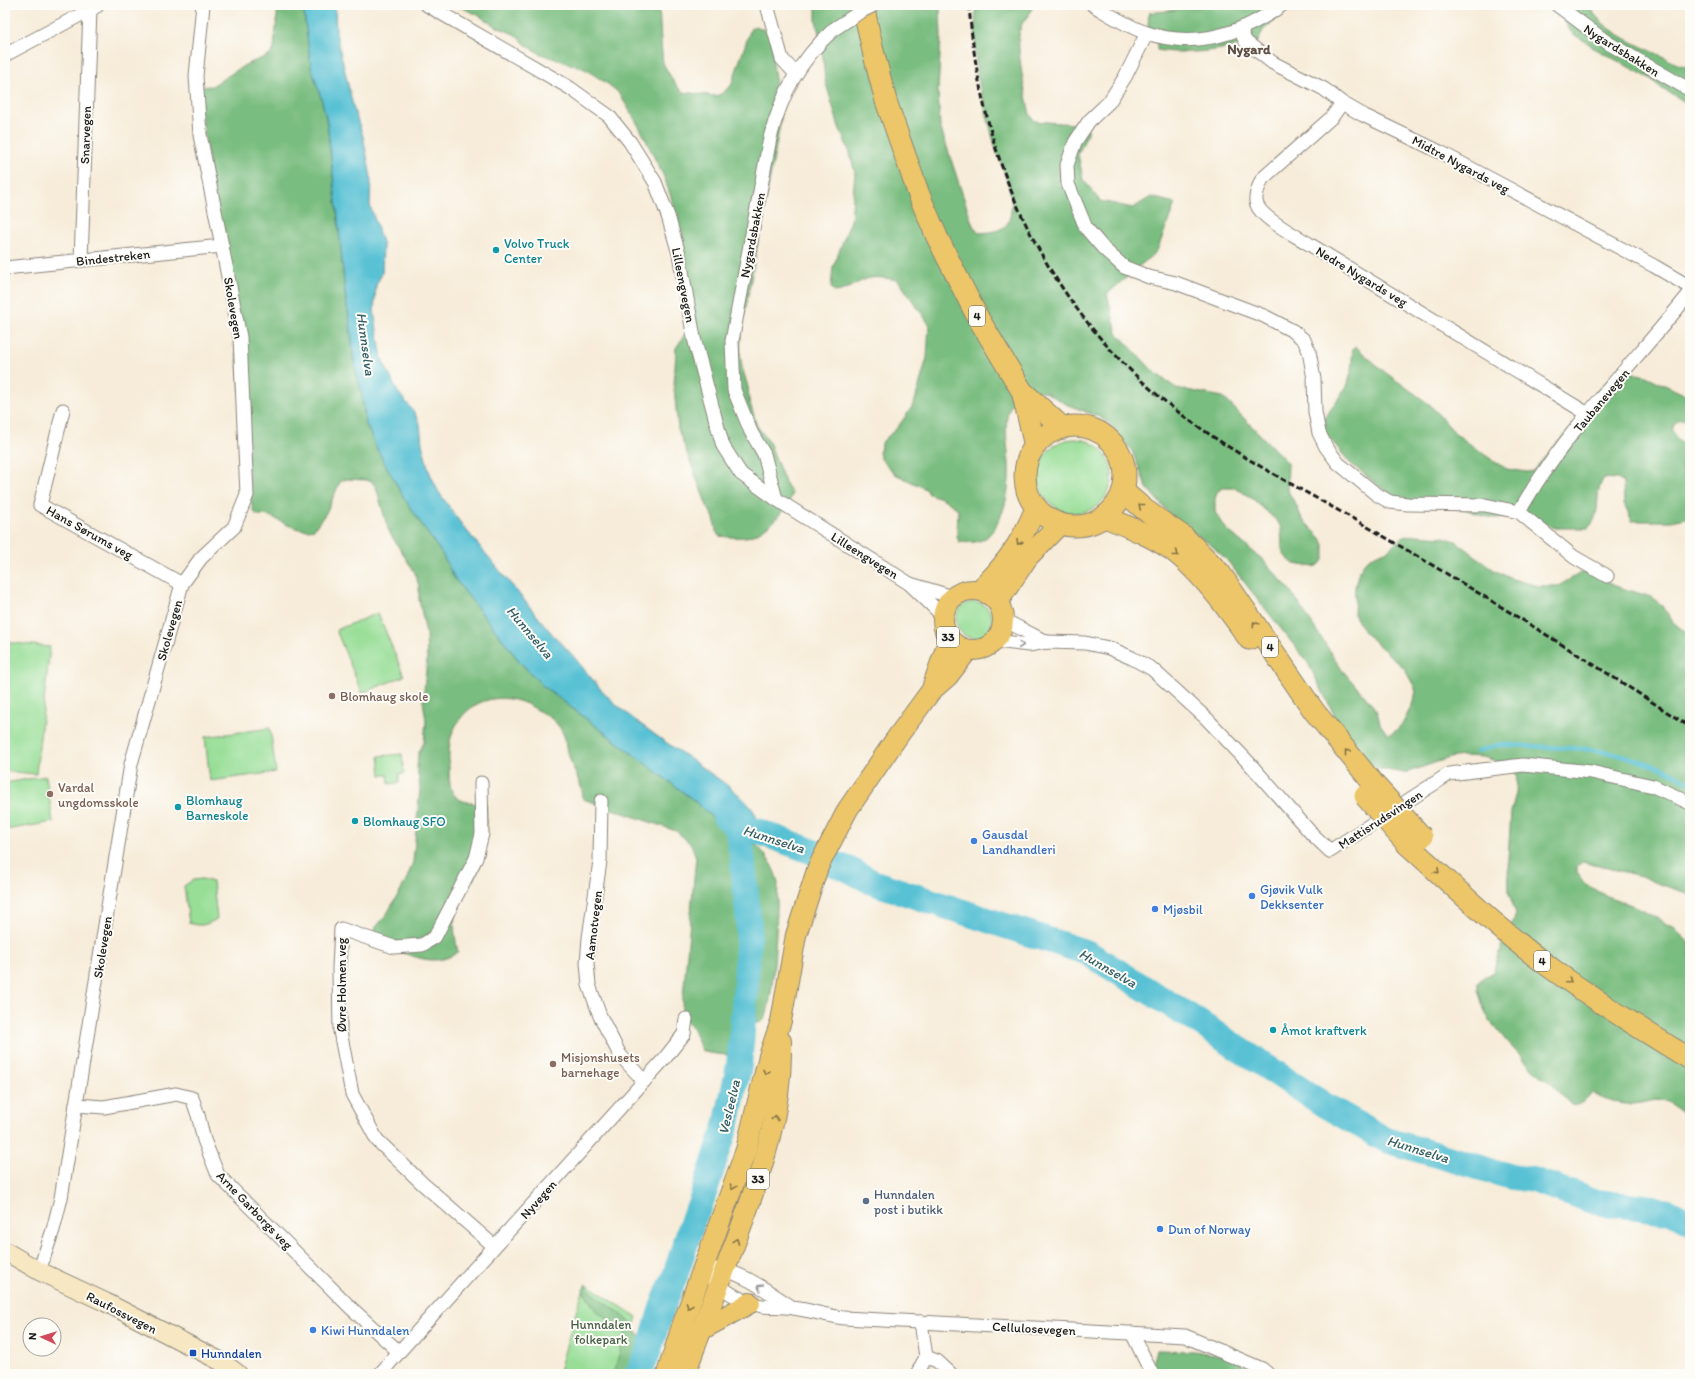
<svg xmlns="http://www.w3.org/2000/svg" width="1695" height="1379" viewBox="0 0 1695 1379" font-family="Itim,sans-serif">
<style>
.green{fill:#98de97;stroke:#5a7d5a}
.forest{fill:#7abd80;stroke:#4b6c4e}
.water{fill:#58c1d4;stroke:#3a6e78}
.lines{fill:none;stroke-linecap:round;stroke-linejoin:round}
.stream{stroke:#58c1d4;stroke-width:4.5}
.river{stroke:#58c1d4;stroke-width:26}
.minor-casing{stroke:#8a847a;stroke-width:15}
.secondary-casing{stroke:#8a847a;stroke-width:20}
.primary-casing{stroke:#8a847a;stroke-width:22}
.trunk-casing{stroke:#8a847a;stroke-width:23}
.minor{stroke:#fff;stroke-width:13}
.secondary{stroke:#f7e8c3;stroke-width:18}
.primary{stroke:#ecc669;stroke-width:20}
.trunk{stroke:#ecc669;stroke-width:21}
.rail{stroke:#1c1c1c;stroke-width:3;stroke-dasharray:6 3;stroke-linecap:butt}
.minor-bridge-casing{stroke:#8a847a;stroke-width:15;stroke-linecap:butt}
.trunk-bridge-casing{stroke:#8a847a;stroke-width:23;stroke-linecap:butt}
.minor-bridge{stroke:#fff;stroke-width:13}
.trunk-bridge{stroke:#ecc669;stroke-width:21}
.oneway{stroke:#847142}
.oneway2{stroke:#999}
.culture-dot{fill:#0f9aa8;stroke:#fdfcf7;stroke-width:1.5}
.education-dot{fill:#8d6e63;stroke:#fdfcf7;stroke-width:1.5}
.shop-dot{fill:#3f7fe0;stroke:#fdfcf7;stroke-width:1.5}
.service-dot{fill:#5c6f8a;stroke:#fdfcf7;stroke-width:1.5}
.transit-dot{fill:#1a4fb4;stroke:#fdfcf7;stroke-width:1.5}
.labels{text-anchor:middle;stroke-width:4;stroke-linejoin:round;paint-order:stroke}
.shield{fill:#fdfcf7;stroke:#605f5e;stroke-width:1}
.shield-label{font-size:12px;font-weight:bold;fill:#1c1c1c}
.street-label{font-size:13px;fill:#1c1c1c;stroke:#fdfcf7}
.culture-label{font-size:13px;fill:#0d838f;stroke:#fdfcf7;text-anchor:start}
.education-label{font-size:13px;fill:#785e54;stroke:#fdfcf7;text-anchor:start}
.shop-label{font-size:13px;fill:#366cbe;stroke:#fdfcf7;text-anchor:start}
.service-label{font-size:13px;fill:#4e5e75;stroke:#fdfcf7;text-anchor:start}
.park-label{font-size:13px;fill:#476047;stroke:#fdfcf7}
.transit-label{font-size:13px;fill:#164399;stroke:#fdfcf7;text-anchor:start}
.neighbourhood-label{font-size:14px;font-weight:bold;fill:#5e4e45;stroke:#fdfcf7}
.water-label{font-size:14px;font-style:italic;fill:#345e66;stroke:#fdfcf7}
</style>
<rect width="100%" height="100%" fill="#fdfcf7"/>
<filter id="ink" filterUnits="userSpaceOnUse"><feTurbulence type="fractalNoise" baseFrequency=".025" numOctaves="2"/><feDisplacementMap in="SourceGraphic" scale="8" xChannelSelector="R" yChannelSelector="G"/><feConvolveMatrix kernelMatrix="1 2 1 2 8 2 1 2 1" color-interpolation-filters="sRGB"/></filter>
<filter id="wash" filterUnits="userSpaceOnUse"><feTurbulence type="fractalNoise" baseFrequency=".012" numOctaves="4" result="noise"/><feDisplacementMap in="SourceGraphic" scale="16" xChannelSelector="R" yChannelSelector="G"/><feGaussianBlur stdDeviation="0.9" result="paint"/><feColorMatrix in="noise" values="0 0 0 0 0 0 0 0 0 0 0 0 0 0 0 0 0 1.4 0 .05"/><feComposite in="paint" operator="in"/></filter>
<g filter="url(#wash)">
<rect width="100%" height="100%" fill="#f7ecd9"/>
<g class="green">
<circle cx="1075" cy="476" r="37"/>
<circle cx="974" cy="620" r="18"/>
<polygon points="378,613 404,676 362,693 336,630"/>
<polygon points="5,642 50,647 36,774 5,771"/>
<polygon points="270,728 276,772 210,781 205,737"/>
<polygon points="402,754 404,774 399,774 399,783 389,784 388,775 381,775 379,756"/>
<polygon points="46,776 53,822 5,830 5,783"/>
<path d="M202 879 213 882 217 919C205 925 202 927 189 923L184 886 193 880Z"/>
<polygon points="586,1284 637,1317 618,1374 558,1374 579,1302"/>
</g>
<g class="forest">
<path d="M278 5H303L311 67 322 101 327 122 338 219 346 302 350 322 354 363 361 390 366 424 377 449 404 498 442 554 455 579 520 662 543 686 696 802 716 821 729 836 733 856 751 848 755 844C766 853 775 869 778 883 777 904 775 1010 763 1020 757 1024 746 1022 739 1024L727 1055 708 1053 702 1050 691 1026 681 1018 696 857 691 844 676 831 583 799C583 786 575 774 571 762 566 749 567 734 556 723 552 718 544 714 539 711 507 689 467 695 452 734 448 745 449 759 449 770 449 802 459 801 486 805 486 827 487 850 477 872 473 881 466 889 461 898 451 916 454 933 458 952 435 968 416 956 393 950 386 949 378 948 371 947L376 927 385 917 406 881 413 862 420 788 417 768 418 754 424 742 426 721 423 701 427 660 426 633 419 599V586L415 573 389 532 376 487 372 482 366 480 346 479 340 482 326 513 314 529C297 533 284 522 269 516 265 515 259 516 256 514 252 512 252 503 251 499L233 315 197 87 212 86 245 65 270 55 274 49Z"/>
<path d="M456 5H659L661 43 663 63 673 81 682 92 715 96 721 94 731 86 751 28 756 26 768 32 772 38 773 65 781 119 741 333 740 353 742 367 748 387 749 400 757 426 769 442 784 480 792 494C788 510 762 536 745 537 737 538 728 537 719 536L716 531 714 518 707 506 678 429 674 388 676 348 687 331 677 224 671 197 664 177 640 128 619 93 608 84 585 69 541 54 529 47 514 34 495 26 478 15Z"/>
<path d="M816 5H936L940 9 941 37 938 91 940 126 972 223 975 229 981 233C991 232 1006 231 1009 220 1018 196 1001 168 995 146 989 124 983 101 978 78 974 59 975 25 976 5H1033C1031 16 1022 20 1020 29 1015 48 1026 95 1030 115L1034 121 1074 124 1089 130 1078 154 1083 179 1100 201 1133 208 1151 197 1175 203 1157 251 1107 294 1117 333 1154 372 1176 388 1223 397 1288 463 1287 489 1297 507 1302 519 1321 538 1324 545V559L1320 564 1314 567 1294 564 1284 555 1282 549 1281 528 1278 522 1253 499 1236 488H1222L1217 492 1215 498V512L1222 524 1232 534 1263 560 1290 590 1342 670 1369 701 1377 711 1380 724 1388 735 1394 732 1403 723 1412 705 1416 692 1414 686 1404 668 1364 632 1354 614 1355 587 1358 574 1364 563 1375 555 1388 550 1403 537 1416 535 1443 537 1456 541 1494 570 1512 579 1538 586H1558L1581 573H1594L1612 585 1651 597 1662 605 1673 622 1690 636V894L1659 884 1641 876 1582 862 1577 866V873L1585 884 1609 897 1634 906 1675 928 1690 944V1119C1681 1114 1675 1104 1665 1101 1653 1098 1643 1104 1631 1104 1618 1105 1604 1098 1592 1093 1584 1099 1583 1107 1571 1105L1548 1081 1532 1068 1508 1043 1490 1021 1484 1009 1478 990V983L1482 978 1493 972 1501 949 1503 935 1514 919 1516 913 1509 894 1508 859 1511 812 1516 793 1517 775 1508 765 1483 757 1462 756 1449 758 1405 773 1379 769 1368 762 1354 747 1339 724 1308 663 1226 559 1211 545 1173 518 1147 488 1132 451 1111 425 1100 417 1068 405 1045 392 1025 390C1019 396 1011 403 1008 412 1004 429 1008 447 1009 464 1010 485 1007 506 997 524 987 541 978 544 959 542L957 536 958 509 942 498 929 494 926 489 895 474 881 459 879 453 883 441 898 427 914 404 927 358 929 324 898 280C888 279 874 275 864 280 854 284 846 291 835 292L831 287 833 267 851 221 855 173 850 153 839 127 825 80 822 47 816 20Z"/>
<path d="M1213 5H1295L1263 30 1258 42C1224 49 1192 56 1157 50V44L1148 26 1149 13Z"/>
<path d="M1567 5H1589C1601 31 1637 44 1662 56 1672 61 1678 66 1690 67V107L1679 98 1661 88 1651 79 1592 47C1587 40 1578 39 1571 32 1569 29 1567 25 1564 21Z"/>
<path d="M1356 347 1386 373 1429 404 1456 434 1495 462 1507 469 1527 472 1533 471 1577 420 1596 392 1620 368 1632 371 1633 373 1646 376 1690 397V420L1679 419C1664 431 1679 441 1690 448V517L1672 521H1632L1624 503 1623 482 1617 479 1604 478C1593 493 1603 515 1588 528H1555L1530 517 1517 516 1496 518 1483 516 1465 509 1405 500 1387 492 1350 463 1324 431 1325 418 1348 384 1351 372 1353 348Z"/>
<path d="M586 1284C589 1292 596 1295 603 1301 637 1325 645 1330 642 1374H613L626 1333 596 1311 583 1290Z"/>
<polygon points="1157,1350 1194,1351 1227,1356 1262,1374 1150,1374"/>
</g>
<path class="water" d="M303 5H335L336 33 354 110 363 136 371 177 370 205 383 245 382 273 376 285 374 312 382 359 397 391 414 412 420 424 422 444 429 471 438 491 462 525 553 635C574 654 588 676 607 696 636 724 674 747 707 771 720 780 750 800 756 816 758 822 756 830 755 837 753 851 746 853 733 856L729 836 716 821 696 802 543 686 520 662 455 579 442 554 404 498 377 449 366 424 361 390 354 363 350 322 346 302 338 219 327 122 322 101 311 67Z"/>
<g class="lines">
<polyline class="stream" points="1477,752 1497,745 1510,745 1585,749 1618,754 1665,769 1690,783"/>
<g class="river">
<polyline points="725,816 737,827 757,831 811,851 829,862 848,869 872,882 1088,953 1189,1016 1326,1106 1386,1140 1512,1177 1533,1180 1596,1202 1669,1211 1690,1222"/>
<polyline points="638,1374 648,1353 662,1308 675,1276 694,1217 700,1205 726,1126 739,1066 746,985 749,924 742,854 737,827"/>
</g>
</g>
</g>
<g filter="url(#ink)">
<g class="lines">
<g class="minor-casing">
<g id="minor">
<polyline points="427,5 570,88 609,116 630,142 655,182 668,216 679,254 694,338 716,421 723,446 741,474 776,499 910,584 943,616"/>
<polyline points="767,5 782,59 795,73"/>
<path d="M1093 5C1110 15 1128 27 1147 33 1196 49 1242 34 1282 5"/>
<polyline points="1557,5 1608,43 1690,90"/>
<polyline points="1240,30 1246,42 1273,63 1324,89 1342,103 1363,115 1440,152 1654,266 1690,287"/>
<polyline points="1147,33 1125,77 1109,102 1089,121 1075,142 1067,165 1068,184 1086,228 1104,249 1124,267 1149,277 1176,283 1264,316 1293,331 1304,340 1309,351 1314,379 1315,412 1319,433 1326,447 1338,463 1376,494 1390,502 1408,504 1485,505 1519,512 1574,557 1607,576"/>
<polyline points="5,55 97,6"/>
<path d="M1342 103 1332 117 1262 179C1259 186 1255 194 1256 201 1257 217 1297 236 1309 244L1588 414"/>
<polyline points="81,260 90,9"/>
<polyline points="5,268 222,246"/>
<polyline points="63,410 40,505 182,584"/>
<path d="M776 499 764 454 751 432 734 390 732 341 770 138C782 93 799 61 834 29"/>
<path d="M1519 512C1563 433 1633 364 1690 293"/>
<polyline points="910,584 953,597"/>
<polyline points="1004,620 1046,642"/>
<polyline points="995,641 1029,645 1046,642 1085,643 1109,648 1132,658 1152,669 1206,718 1249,763 1311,833 1330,851 1449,774 1523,765 1591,772 1653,786 1690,803"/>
<polyline points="481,783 482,834 476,858 435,937 422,945 394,947 341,929 339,968 340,1031 352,1094 377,1140 423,1184 494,1246"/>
<polyline points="601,801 600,861 589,938 587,963 589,985 600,1016 620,1055 644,1081"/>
<polyline points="76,1105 104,1107 176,1094 192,1098 198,1115 204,1140 218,1175 350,1307 399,1352"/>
<path d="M703 1269C719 1288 737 1301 762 1306 772 1307 783 1306 793 1308 810 1310 827 1316 844 1318L1185 1336 1262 1369 1268 1374"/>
<path d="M717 1269C744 1272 769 1293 792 1307"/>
<polyline points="39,1271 53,1230 61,1198 131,764 182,584 201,558 234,527 247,495 240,337 200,135 196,76 203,5"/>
<polyline points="1132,1333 1152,1374"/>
<polyline points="926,1357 937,1361 951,1374"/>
<polyline points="380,1374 399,1352 665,1058 684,1034 686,1019"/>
<polyline points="917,1374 926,1357 921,1322"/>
</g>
</g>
<g class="secondary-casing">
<polyline id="secondary" points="5,1251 39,1271 105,1302 222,1362 238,1374"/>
</g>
<g class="primary-casing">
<g id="primary">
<circle cx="973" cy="620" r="30"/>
<path d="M979 590C1005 566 1023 540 1036 507"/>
<polyline points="998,602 1028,557 1060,524"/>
<polyline points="933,685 949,639"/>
<polyline points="701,1330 750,1303"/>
<polyline points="667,1374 682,1326 746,1150 769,1056 781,1021 796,935 818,867 848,809 898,736 931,691 948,676 968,650"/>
<path d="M685 1374C702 1327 721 1281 738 1235 762 1171 783 1110 781 1041"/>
</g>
</g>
<g class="trunk-casing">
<g id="trunk">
<polyline points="863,5 873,51 886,101 919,195 937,237 977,316 1022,391 1063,428"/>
<polyline points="1022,391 1035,446"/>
<circle cx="1075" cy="476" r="50"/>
<polyline points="1123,491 1145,510 1184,537 1220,573 1314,711 1372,782"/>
<path d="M1105 517C1127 526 1157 538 1176 553 1203 574 1229 610 1249 639"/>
<path d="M1408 845C1456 888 1503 934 1555 971 1599 1003 1644 1031 1690 1059"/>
</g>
</g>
<use href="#minor" class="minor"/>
<use href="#secondary" class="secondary"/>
<use href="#primary" class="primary"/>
<use href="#trunk" class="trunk"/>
<path class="rail" d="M969 5C981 169 1051 317 1185 417 1247 463 1317 497 1383 536 1487 597 1590 661 1690 727"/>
<g class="minor-bridge-casing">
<polyline id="minor-bridge" points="834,29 860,12 874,5"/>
</g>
<g class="trunk-bridge-casing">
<g id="trunk-bridge">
<polyline points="1372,782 1422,837"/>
<polyline points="1365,796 1408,845"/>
</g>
</g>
<use href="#minor-bridge" class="minor-bridge"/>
<use href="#trunk-bridge" class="trunk-bridge"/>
</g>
<defs><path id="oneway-chevron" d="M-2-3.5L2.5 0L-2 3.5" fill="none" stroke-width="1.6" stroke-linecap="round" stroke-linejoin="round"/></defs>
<g class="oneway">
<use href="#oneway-chevron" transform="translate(1141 506) rotate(-141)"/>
<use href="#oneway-chevron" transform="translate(1019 542) rotate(121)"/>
<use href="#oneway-chevron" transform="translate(1176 554) rotate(39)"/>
<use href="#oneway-chevron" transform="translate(1255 624) rotate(-124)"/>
<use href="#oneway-chevron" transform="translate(1347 752) rotate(-128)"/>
<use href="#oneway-chevron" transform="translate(1437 871) rotate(42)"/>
<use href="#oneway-chevron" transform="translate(1569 981) rotate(35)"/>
<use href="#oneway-chevron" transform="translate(766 1072) rotate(102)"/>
<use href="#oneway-chevron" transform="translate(775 1118) rotate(-80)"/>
<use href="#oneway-chevron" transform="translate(733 1187) rotate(110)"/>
<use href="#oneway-chevron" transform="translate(736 1241) rotate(-69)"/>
<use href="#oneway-chevron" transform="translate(689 1306) rotate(111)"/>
</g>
<g class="oneway2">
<use href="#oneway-chevron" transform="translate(1021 645) rotate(6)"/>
<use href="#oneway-chevron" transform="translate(760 1287) rotate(-149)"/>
</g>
</g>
<g class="culture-dot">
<circle cx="496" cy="250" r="4"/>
<circle cx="178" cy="807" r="4"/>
<circle cx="355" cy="821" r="4"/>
<circle cx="1273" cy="1030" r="4"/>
</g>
<g class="education-dot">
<circle cx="332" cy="696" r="4"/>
<circle cx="50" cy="794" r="4"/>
<circle cx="553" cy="1064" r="4"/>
</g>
<g class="shop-dot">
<circle cx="974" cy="841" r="4"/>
<circle cx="1252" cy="896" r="4"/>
<circle cx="1155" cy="909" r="4"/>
<circle cx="1160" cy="1229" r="4"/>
<circle cx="313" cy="1330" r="4"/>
</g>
<circle class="service-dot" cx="866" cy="1201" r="4"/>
<rect class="transit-dot" x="189" y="1349" width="8" height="8" rx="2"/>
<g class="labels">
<g class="shield">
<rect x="969" y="306" width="16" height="20" rx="3"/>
<rect x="937" y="627" width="22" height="20" rx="3"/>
<rect x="1262" y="637" width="16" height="20" rx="3"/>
<rect x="1534" y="951" width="16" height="20" rx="3"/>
<rect x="747" y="1169" width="22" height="20" rx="3"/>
</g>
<g class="shield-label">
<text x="977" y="320">4</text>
<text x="948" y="641">33</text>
<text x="1270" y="651">4</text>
<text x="1542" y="965">4</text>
<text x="758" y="1183">33</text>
</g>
<g class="street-label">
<text transform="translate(1622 50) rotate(32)" y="5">Nygardsbakken</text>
<text transform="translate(85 135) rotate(-88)" y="5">Snarvegen</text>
<text transform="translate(1461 164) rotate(28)" y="5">Midtre Nygards veg</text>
<text transform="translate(752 235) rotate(-79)" y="5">Nygardsbakken</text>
<text transform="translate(113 257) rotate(-6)" y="5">Bindestreken</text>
<text transform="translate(1362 276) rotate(31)" y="5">Nedre Nygards veg</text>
<text transform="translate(684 285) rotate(79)" y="5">Lilleengvegen</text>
<text transform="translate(234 308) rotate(80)" y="5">Skolevegen</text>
<text transform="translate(1601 400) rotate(-50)" y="5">Taubanevegen</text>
<text transform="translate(90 532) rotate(29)" y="5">Hans Sørums veg</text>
<text transform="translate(865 555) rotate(32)" y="5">Lilleengvegen</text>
<text transform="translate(169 630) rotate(-74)" y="5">Skolevegen</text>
<text transform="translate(1380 819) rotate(-33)" y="5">Mattisrudsvingen</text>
<text transform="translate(593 925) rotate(-83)" y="5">Aamotvegen</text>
<text transform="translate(102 947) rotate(-81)" y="5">Skolevegen</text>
<text transform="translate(341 985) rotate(-90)" y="5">Øvre Holmen veg</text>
<text transform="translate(538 1199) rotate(-48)" y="5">Nyvegen</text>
<text transform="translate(255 1210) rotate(46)" y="5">Arne Garborgs veg</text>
<text transform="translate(122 1312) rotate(27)" y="5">Raufossvegen</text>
<text transform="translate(1034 1328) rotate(3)" y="5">Cellulosevegen</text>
</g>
<g class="culture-label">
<text x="504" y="248">Volvo Truck<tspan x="504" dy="15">Center</tspan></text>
<text x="186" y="805">Blomhaug<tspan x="186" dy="15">Barneskole</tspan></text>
<text x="363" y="826">Blomhaug SFO</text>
<text x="1281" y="1035">Åmot kraftverk</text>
</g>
<g class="education-label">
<text x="340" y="701">Blomhaug skole</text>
<text x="58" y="792">Vardal<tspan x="58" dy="15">ungdomsskole</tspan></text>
<text x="561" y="1062">Misjonshusets<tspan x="561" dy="15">barnehage</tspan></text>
</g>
<g class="shop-label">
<text x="982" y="839">Gausdal<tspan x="982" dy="15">Landhandleri</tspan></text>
<text x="1260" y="894">Gjøvik Vulk<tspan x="1260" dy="15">Dekksenter</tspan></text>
<text x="1163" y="914">Mjøsbil</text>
<text x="1168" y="1234">Dun of Norway</text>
<text x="321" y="1335">Kiwi Hunndalen</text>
</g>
<g class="service-label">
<text x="874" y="1199">Hunndalen<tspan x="874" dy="15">post i butikk</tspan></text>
</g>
<g class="park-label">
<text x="601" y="1329">Hunndalen<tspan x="601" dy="15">folkepark</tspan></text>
</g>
<g class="transit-label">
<text x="201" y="1358">Hunndalen</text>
</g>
<g class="neighbourhood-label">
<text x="1249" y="54">Nygard</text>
</g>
<g class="water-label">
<text transform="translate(366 344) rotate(82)" y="5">Hunnselva</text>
<text transform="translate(530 632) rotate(50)" y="5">Hunnselva</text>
<text transform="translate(774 839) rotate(18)" y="5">Hunnselva</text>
<text transform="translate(1108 968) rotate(30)" y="5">Hunnselva</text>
<text transform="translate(729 1107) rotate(-77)" y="5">Vesleelva</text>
<text transform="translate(1418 1149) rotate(17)" y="5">Hunnselva</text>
</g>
</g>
<rect width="1695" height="1379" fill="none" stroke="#fdfcf7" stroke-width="20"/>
<g transform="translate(42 1337) rotate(274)"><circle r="19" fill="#fdfcf7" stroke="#a3a29f"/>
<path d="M0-3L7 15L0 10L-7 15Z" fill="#d1495b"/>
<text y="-6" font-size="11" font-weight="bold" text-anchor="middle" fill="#1c1c1c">N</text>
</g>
</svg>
